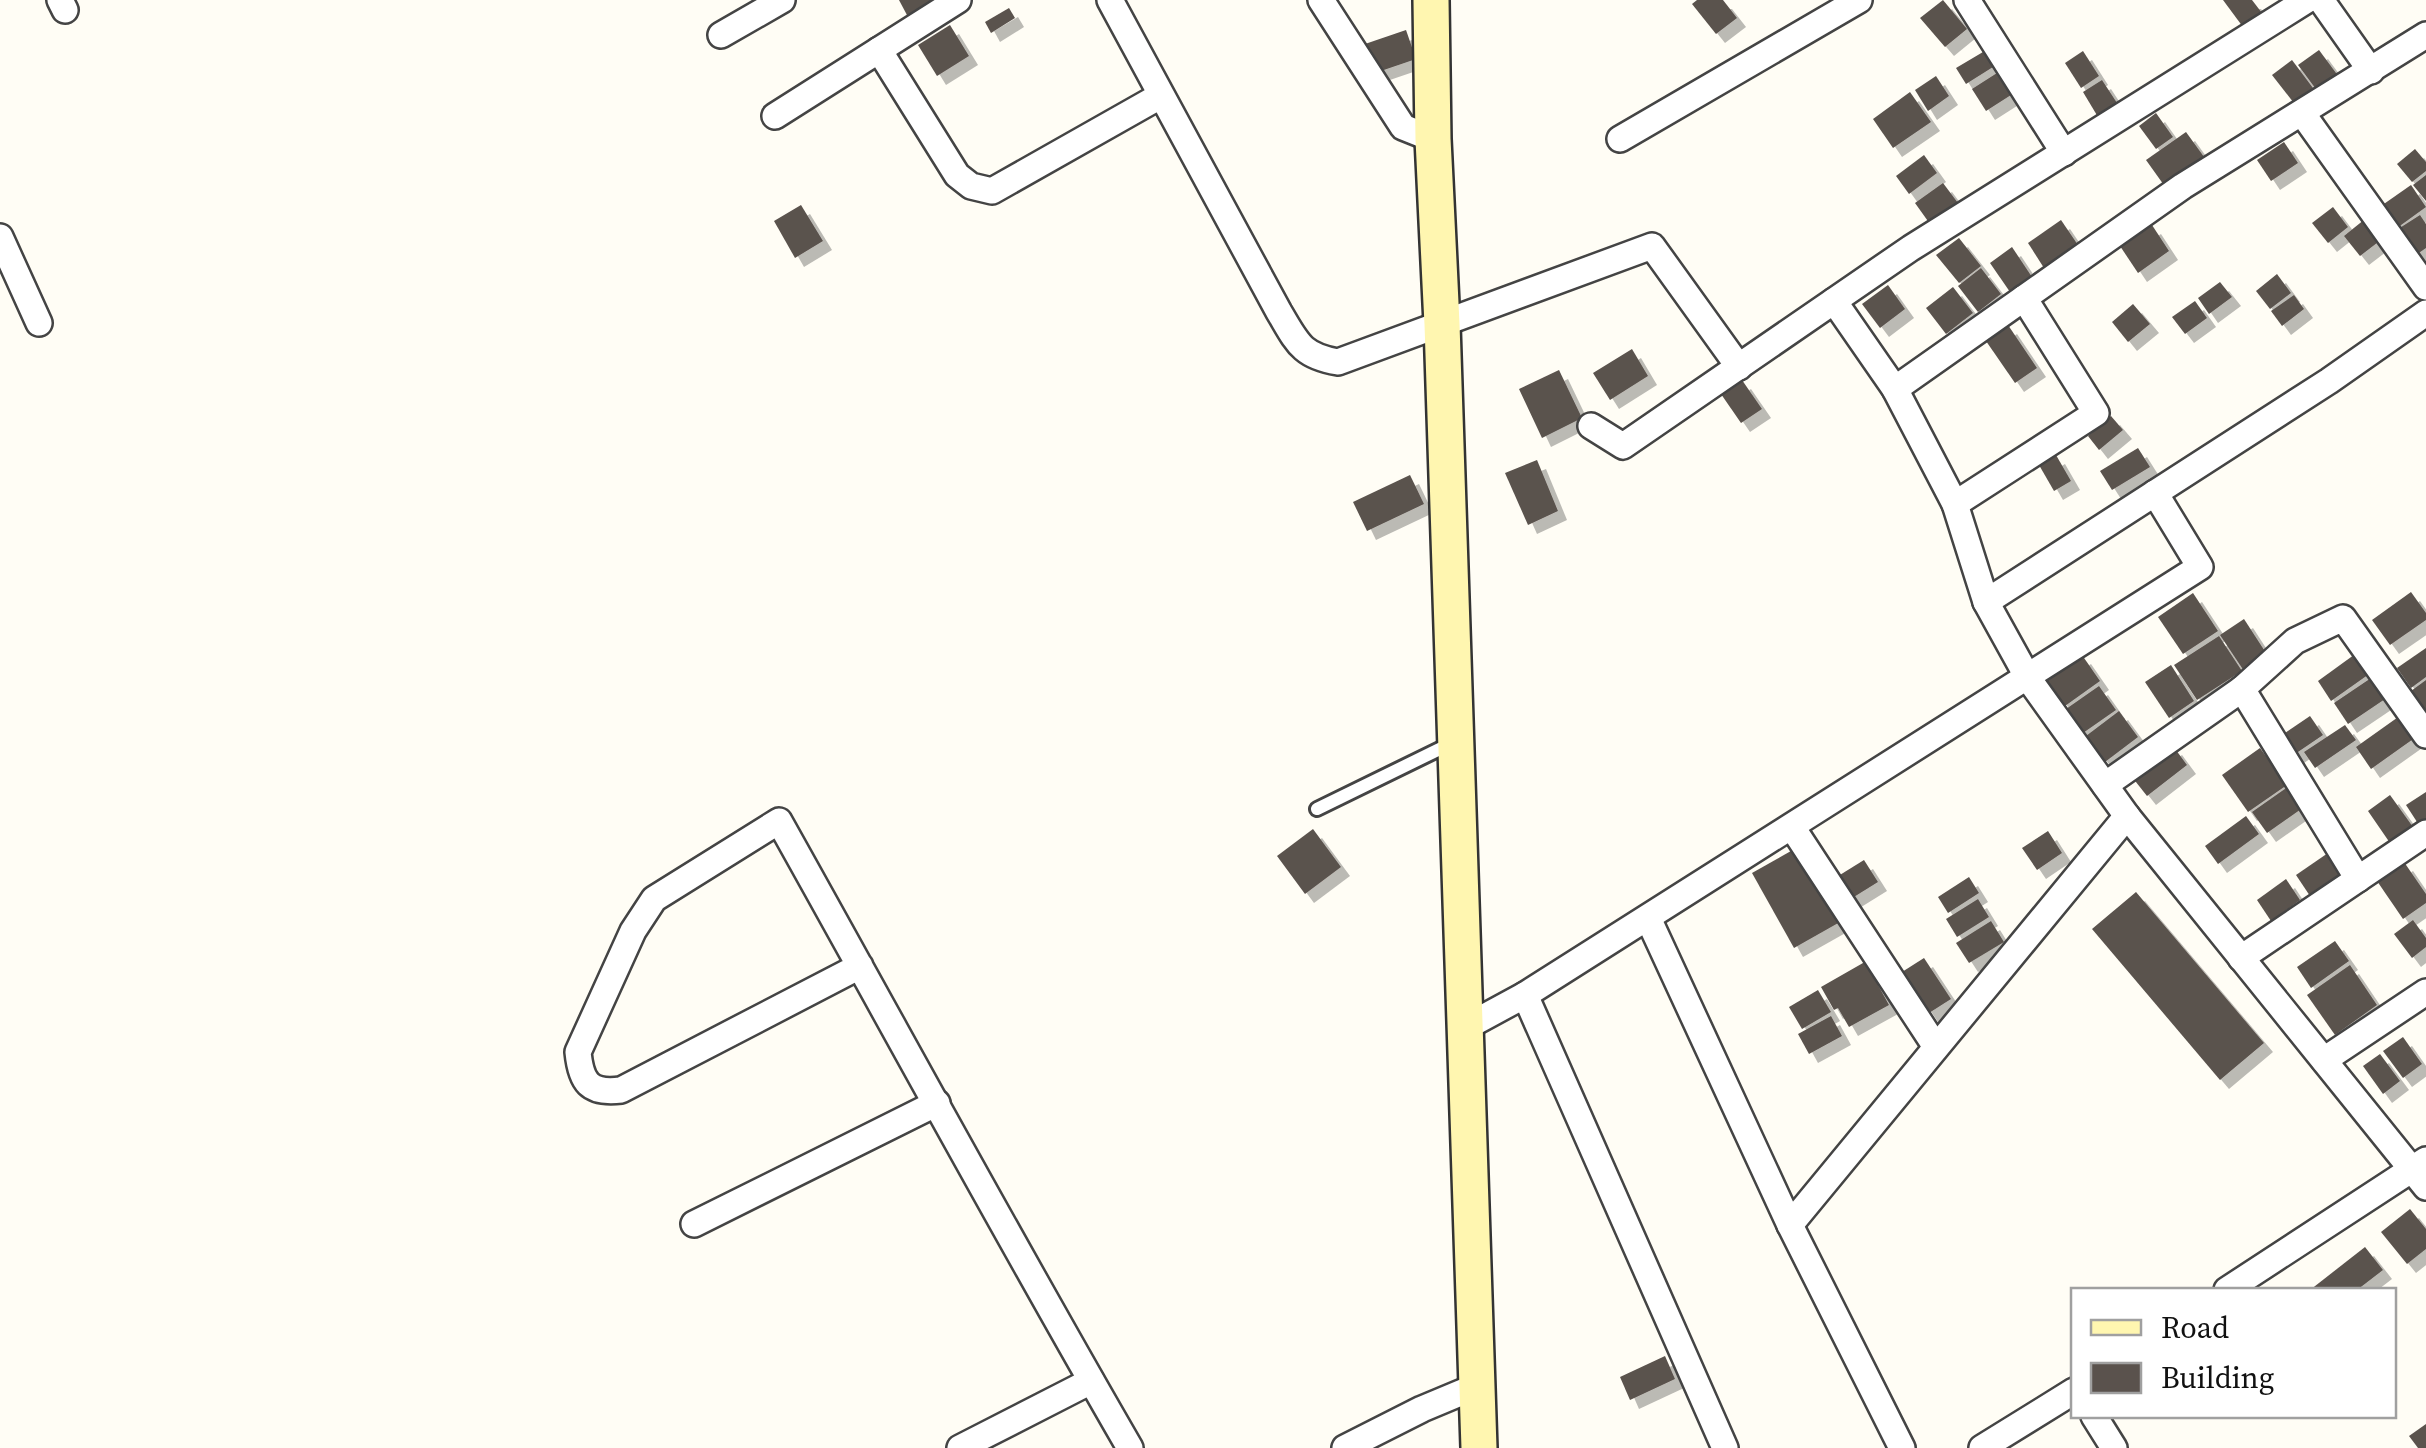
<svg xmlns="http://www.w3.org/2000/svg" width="2426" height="1448" viewBox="0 0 2426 1448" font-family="'Source Serif 4',serif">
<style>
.building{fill:#5a524d;filter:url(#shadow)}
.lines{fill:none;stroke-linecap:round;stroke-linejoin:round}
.service-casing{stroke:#444;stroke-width:18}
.minor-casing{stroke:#444;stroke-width:30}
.secondary-casing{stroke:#333;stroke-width:40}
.service{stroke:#fff;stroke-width:12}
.minor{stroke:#fff;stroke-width:25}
.secondary{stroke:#fff6b0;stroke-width:35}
</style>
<defs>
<filter id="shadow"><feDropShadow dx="9" dy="9" stdDeviation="0" flood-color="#0004"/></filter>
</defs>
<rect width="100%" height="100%" fill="#fffdf5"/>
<g class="building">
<polygon points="899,0 939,0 908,17"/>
<polygon points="1697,0 1723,0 1737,18 1716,34 1692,4"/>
<polygon points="1943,0 1967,29 1945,47 1920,18"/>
<polygon points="2223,0 2252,0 2262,13 2243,27"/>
<polygon points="1009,8 1015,18 991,33 985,22"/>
<polygon points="950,25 969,56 937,76 918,45"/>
<polygon points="1406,30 1416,59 1375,73 1365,44"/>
<polygon points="2319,50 2339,77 2318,92 2298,65"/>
<polygon points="2083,51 2099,76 2081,88 2065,63"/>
<polygon points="1983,52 1993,67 1966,84 1956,68"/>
<polygon points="2292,60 2316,92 2297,107 2272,75"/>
<polygon points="1997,73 2011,95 1986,111 1972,89"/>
<polygon points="1936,76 1949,96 1928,111 1915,90"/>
<polygon points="2102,80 2121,109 2101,122 2083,92"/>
<polygon points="1910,92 1931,122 1893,148 1873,119"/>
<polygon points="2156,113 2173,137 2156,149 2139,126"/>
<polygon points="2186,132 2207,161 2166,188 2146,160"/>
<polygon points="2284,142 2298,163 2271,181 2257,160"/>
<polygon points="2415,149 2426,162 2426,171 2412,182 2397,164"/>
<polygon points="1924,155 1937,173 1909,194 1896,176"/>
<polygon points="2426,175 2426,201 2413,185"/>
<polygon points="1943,183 1958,203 1930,224 1915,203"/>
<polygon points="2411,185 2426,207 2397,228 2381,206"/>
<polygon points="801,205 823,241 795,258 774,221"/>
<polygon points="2333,207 2348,227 2328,243 2312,223"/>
<polygon points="2370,215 2386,236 2360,256 2344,236"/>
<polygon points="2420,215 2426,224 2426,248 2413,257 2395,231"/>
<polygon points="2061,220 2078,245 2044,268 2028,243"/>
<polygon points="2152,225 2169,251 2138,273 2120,246"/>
<polygon points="1959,238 1981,266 1959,283 1936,255"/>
<polygon points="2012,247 2032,277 2010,292 1990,263"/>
<polygon points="1981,268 2001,294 1978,312 1958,286"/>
<polygon points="2277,274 2291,293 2270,309 2256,291"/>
<polygon points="2220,282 2232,297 2209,314 2198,298"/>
<polygon points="1888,285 1905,309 1880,328 1862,304"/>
<polygon points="1953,287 1973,313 1946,334 1926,308"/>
<polygon points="2294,295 2304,309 2282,326 2271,311"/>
<polygon points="2195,301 2207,318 2185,334 2172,317"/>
<polygon points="2133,304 2150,324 2128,342 2112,322"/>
<polygon points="2008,325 2037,368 2015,383 1986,341"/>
<polygon points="1632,349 1648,376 1610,400 1593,373"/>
<polygon points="1559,370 1582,418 1542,438 1519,389"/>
<polygon points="1742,380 1762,409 1741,423 1721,394"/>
<polygon points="2111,416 2123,430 2099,450 2088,436"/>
<polygon points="2138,448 2150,467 2112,490 2100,471"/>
<polygon points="2056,455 2071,481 2054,491 2039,465"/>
<polygon points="1537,460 1558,511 1528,525 1505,473"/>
<polygon points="1410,475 1424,504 1367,531 1353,502"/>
<polygon points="2411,592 2426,613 2426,620 2390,645 2372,620"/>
<polygon points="2193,593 2218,631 2183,654 2158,617"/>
<polygon points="2244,619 2268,656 2244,671 2220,635"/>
<polygon points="2219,636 2242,671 2197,700 2174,665"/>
<polygon points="2426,648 2426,677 2411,688 2397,668"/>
<polygon points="2358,652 2372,672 2331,701 2318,681"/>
<polygon points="2082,655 2100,681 2065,706 2046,680"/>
<polygon points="2171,665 2194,701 2169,718 2145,682"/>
<polygon points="2377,674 2391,695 2348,724 2334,703"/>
<polygon points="2426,680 2426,712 2411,691"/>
<polygon points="2099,686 2116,710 2083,733 2066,709"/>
<polygon points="2119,711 2138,737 2105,762 2086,736"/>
<polygon points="2401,715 2416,737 2371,769 2356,747"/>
<polygon points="2310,716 2323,735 2295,754 2282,735"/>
<polygon points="2345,725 2356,740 2315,768 2304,752"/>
<polygon points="2173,746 2187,765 2147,796 2132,777"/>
<polygon points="2260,748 2287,785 2248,812 2222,775"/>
<polygon points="2289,786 2304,807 2267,833 2252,812"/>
<polygon points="2426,792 2426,820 2419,825 2406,805"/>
<polygon points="2390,795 2413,827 2390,843 2368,811"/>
<polygon points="2246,816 2259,834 2218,864 2205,846"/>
<polygon points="1313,829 1341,867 1305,894 1277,856"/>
<polygon points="2048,831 2062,853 2037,870 2022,848"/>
<polygon points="1798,847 1840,922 1794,948 1752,873"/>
<polygon points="2328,853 2342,873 2310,896 2296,875"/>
<polygon points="1864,860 1878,882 1849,900 1835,878"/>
<polygon points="2404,862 2426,894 2426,903 2403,919 2377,881"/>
<polygon points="1969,877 1979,893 1948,913 1938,897"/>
<polygon points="2286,879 2300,900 2271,921 2257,900"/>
<polygon points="2136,892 2264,1043 2220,1080 2092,929"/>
<polygon points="1978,899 1989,917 1957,937 1946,919"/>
<polygon points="2413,920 2426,938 2426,947 2412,958 2394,934"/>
<polygon points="1991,921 2004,942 1969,963 1956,943"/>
<polygon points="2335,941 2349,961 2311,988 2297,967"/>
<polygon points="1924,958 1951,999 1929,1013 1902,972"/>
<polygon points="1870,959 1883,983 1878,985 1889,1005 1849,1027 1838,1008 1834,1010 1821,987"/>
<polygon points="2350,965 2377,1005 2335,1035 2307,995"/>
<polygon points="1818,990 1831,1012 1802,1029 1789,1007"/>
<polygon points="1831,1016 1842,1036 1809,1054 1798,1034"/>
<polygon points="2403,1037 2422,1064 2403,1078 2383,1051"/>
<polygon points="2380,1054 2400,1081 2383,1094 2363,1066"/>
<polygon points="2410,1209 2426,1229 2426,1249 2407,1264 2381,1232"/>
<polygon points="2365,1247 2383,1270 2357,1290 2310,1290"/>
<polygon points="1665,1356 1675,1379 1630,1400 1620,1377"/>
<polygon points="2426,1424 2426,1448 2418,1448 2409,1436"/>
</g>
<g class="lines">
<g class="service-casing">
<polyline id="service" points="1317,809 1454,742"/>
</g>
<g class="minor-casing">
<g id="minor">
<polyline points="60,0 65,10"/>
<path d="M1110 0 1279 312C1297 342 1301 356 1338 362L1652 246 1739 367"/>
<polyline points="1321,0 1403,127 1433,139"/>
<polyline points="1967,0 2064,153"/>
<polyline points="2321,0 2371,71"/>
<polyline points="721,35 782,0"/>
<polyline points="879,50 957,175 971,186 992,191 1160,96"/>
<polyline points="2302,113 2426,287"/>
<polyline points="775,116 958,0"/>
<polyline points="1620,139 1859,0"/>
<polyline points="0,237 39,323"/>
<polyline points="1834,301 1895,389 1955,504 1986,602 2028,678 2127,816 2426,1187"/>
<polyline points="1895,389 2183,186 2426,35"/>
<polyline points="1591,426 1623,446 1911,248 2307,0"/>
<polyline points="1955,504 2096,413 2024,298"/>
<polyline points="1986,602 2329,381 2426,313"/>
<polyline points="2242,689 2358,879"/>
<polyline points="2105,785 2242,689 2295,641 2343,618 2426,735"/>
<polyline points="1792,827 1936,1047"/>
<polyline points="1648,918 1790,1225 1902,1448"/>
<polyline points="2241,958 2426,833"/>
<path d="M860 966 621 1090C589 1094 581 1082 578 1052L633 931 654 899 779 821C896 1030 1010 1241 1130 1448"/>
<polyline points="1525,995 1725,1448"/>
<polyline points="1466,1027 1525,995 2200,567 2155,493"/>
<polyline points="2324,1060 2426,992"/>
<polyline points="694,1224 937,1103"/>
<polyline points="1790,1225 2127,816"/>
<polyline points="2227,1290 2426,1160"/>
<polyline points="2094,1416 2114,1448"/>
<polyline points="960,1448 1091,1381"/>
<polyline points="1345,1448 1422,1409 1477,1386"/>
<polyline points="1982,1448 2074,1391"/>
</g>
</g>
<g class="secondary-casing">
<polyline id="secondary" points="1431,0 1433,139 1442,324 1479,1448"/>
</g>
<use href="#service" class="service"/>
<use href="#minor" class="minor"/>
<use href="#secondary" class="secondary"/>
</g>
<rect x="2071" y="1288" width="325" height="130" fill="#ffffff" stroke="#a0a0a0" stroke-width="2.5"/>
<rect x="2091" y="1320" width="50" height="15" fill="#fff6b0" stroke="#a0a0a0" stroke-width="2.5"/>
<text x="2161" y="1338" font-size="30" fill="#111111">Road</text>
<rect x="2091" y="1363" width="50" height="30" fill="#5a524d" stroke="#a0a0a0" stroke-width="2.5"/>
<text x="2161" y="1388" font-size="30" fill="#111111">Building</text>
</svg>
